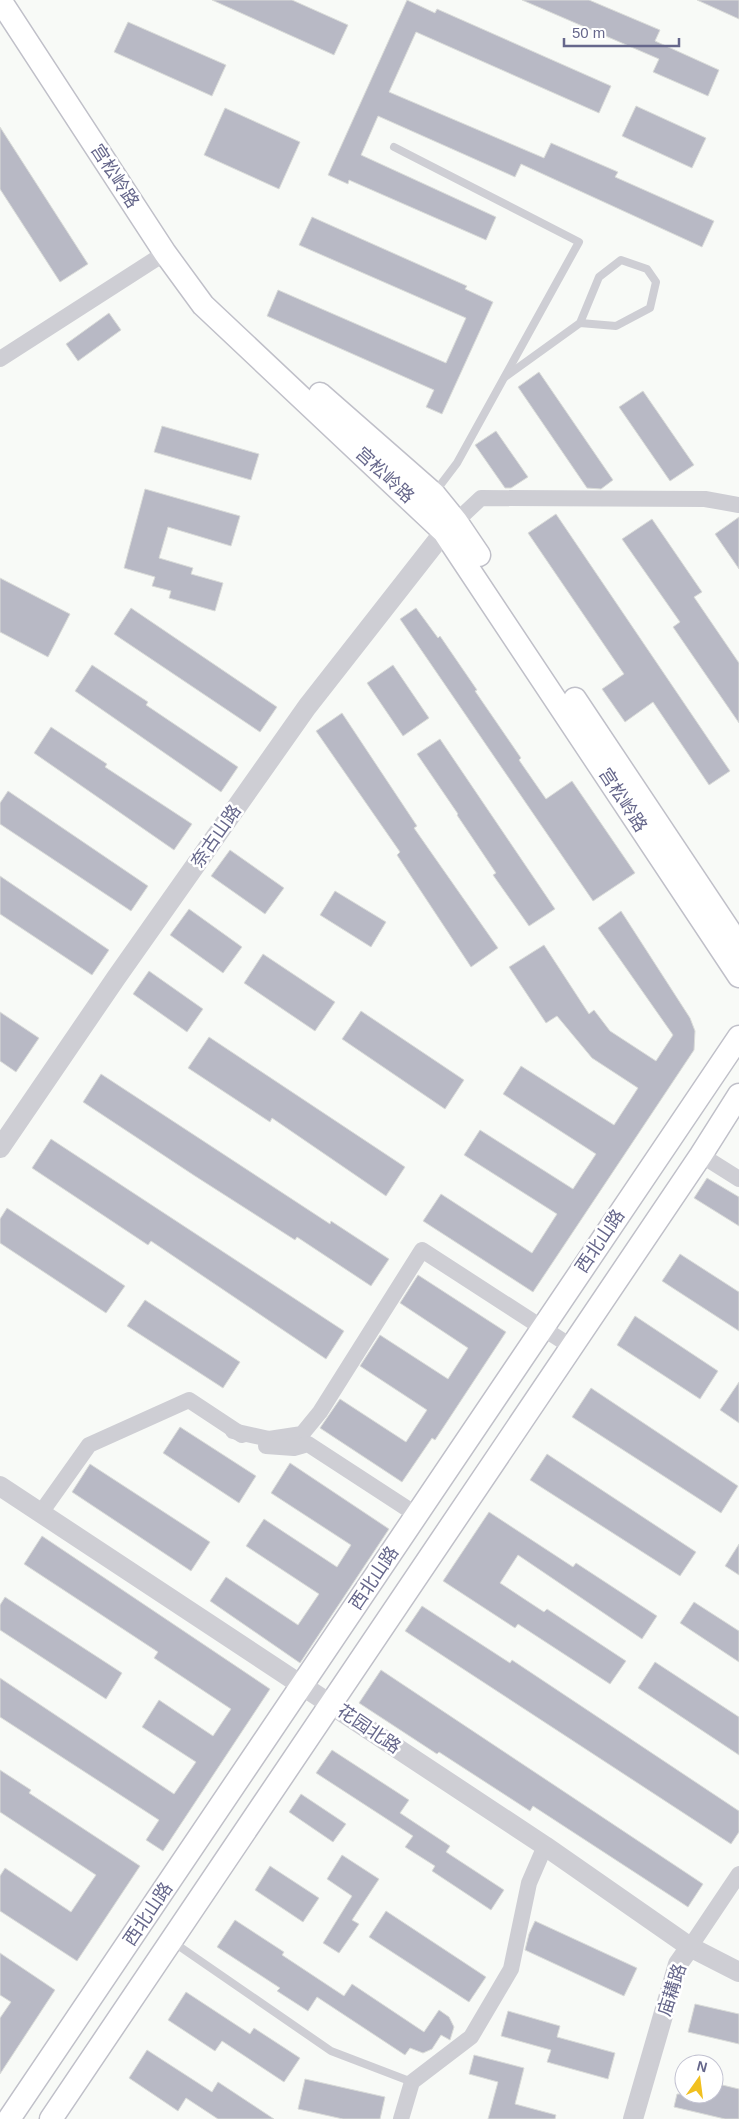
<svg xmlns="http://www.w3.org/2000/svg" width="739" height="2119" viewBox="0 0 739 2119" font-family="Arial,'Noto Sans SC',sans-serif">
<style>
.building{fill:#b8b9c5;stroke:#dadcd9}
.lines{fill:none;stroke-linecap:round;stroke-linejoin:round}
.secondary-casing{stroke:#c0c0c9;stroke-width:25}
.service{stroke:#ceced4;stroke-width:8}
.minor{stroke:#ceced4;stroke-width:16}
.tertiary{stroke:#ceced4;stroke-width:20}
.secondary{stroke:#fff;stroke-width:22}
.labels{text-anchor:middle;stroke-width:5;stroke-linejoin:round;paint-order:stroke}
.street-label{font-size:18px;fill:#66678b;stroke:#fff}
</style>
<rect width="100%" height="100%" fill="#f8faf7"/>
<g class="building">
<polygon points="212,0 292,0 348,25 334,55"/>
<polygon points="407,0 435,13 437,9 611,86 599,113 416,32 389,92 544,158 551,143 618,172 615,177 714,221 702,247 521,164 515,177 378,116 361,155 496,217 486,240 349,180 348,184 328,175"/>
<polygon points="522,0 589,0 660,30 655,41 719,70 708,96 653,72 659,59"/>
<polygon points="697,0 739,0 739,19"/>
<polygon points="128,22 226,65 212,96 114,52"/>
<polygon points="636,106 706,138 692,168 622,136"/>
<polygon points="225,108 300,142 279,189 204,155"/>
<polygon points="0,127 88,264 60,282 0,189"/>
<polygon points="312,217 467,286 465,289 493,302 442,414 426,407 434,390 267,316 278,290 446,363 466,318 299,245"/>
<polygon points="109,313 121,330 78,361 66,344"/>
<polygon points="539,372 613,480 601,489 587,488 518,387"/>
<polygon points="643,391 694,465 670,481 619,407"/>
<polygon points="162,426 259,454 251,480 154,452"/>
<polygon points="496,431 528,477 511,488 505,488 475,445"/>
<polygon points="145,489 240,516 231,546 168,527 159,558 193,568 191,574 223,583 215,611 169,598 171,591 152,586 155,577 124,568"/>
<polygon points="556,514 730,771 709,785 653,702 625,722 602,689 624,674 528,533"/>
<polygon points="739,517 739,569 715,534"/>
<polygon points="652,519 702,592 694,597 739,663 739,723 673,627 680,622 622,539"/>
<polygon points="0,578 70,614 48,657 0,632"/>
<polygon points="131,608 277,707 260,732 114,634"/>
<polygon points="416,608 438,638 440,636 477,690 475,691 521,758 519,760 546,799 572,781 635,873 593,901 400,619"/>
<polygon points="92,665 148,702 146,705 238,767 221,792 75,691"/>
<polygon points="393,665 429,718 403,736 367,683"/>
<polygon points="342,713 417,826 414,828 498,948 471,967 397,855 400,852 316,731"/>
<polygon points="51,727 107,764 105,767 192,824 174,850 34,753"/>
<polygon points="440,739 555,909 529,926 493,875 496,873 457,815 458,814 417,754"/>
<polygon points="8,791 148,886 131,911 0,824 0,803"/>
<polygon points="230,850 284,888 265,914 211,876"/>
<polygon points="0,876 109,950 92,975 0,914"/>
<polygon points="335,891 386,922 371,947 320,915"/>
<polygon points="189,909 242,947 223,973 170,935"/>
<polygon points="621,911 690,1018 695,1031 694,1050 533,1292 423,1221 441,1194 532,1253 557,1214 464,1155 480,1130 573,1189 596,1154 503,1094 521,1066 614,1125 638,1088 592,1058 557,1016 546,1023 509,967 544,945 589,1014 594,1010 610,1031 656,1061 673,1035 598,928"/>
<polygon points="263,954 335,1002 315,1031 244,983"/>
<polygon points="149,971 203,1009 187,1032 133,994"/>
<polygon points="361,1011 464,1080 445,1109 342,1039"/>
<polygon points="0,1012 39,1038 16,1072 0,1061"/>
<polygon points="209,1037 405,1167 386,1196 272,1118 270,1122 188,1068"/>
<polygon points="101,1074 330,1224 331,1221 389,1259 371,1286 297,1237 295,1240 195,1176 83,1102"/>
<polygon points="51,1139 344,1331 326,1359 151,1241 148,1245 32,1168"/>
<polygon points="707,1178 739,1197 739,1226 694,1198"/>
<polygon points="7,1208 125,1286 106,1313 0,1243 0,1219"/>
<polygon points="680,1254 739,1292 739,1331 662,1281"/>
<polygon points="418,1275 506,1332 435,1440 432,1438 402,1482 320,1428 340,1399 406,1442 427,1410 360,1366 380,1335 448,1379 468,1348 400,1303"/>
<polygon points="145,1300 240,1362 223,1388 127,1326"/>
<polygon points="635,1316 718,1371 700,1399 617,1345"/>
<polygon points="739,1382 739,1423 720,1410"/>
<polygon points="591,1388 738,1486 721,1513 572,1417"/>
<polygon points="180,1427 256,1476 239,1503 163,1453"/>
<polygon points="547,1454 696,1552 680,1576 530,1480"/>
<polygon points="290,1463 389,1529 300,1663 210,1601 226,1577 298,1625 319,1594 246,1546 264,1519 337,1567 351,1545 271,1493"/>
<polygon points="90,1464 210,1542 191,1571 72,1492"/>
<polygon points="489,1512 573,1567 576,1563 657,1616 642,1639 518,1555 500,1583 544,1612 547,1609 626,1661 610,1684 518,1624 515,1628 443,1581"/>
<polygon points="42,1536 270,1689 163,1851 146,1840 159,1820 0,1717 0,1678 174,1794 196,1762 142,1727 159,1700 213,1736 231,1709 154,1658 158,1652 24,1564"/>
<polygon points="739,1544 739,1575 725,1566"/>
<polygon points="5,1597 122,1673 106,1699 0,1630 0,1605"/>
<polygon points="694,1602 739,1631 739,1662 680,1623"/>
<polygon points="422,1606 510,1663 512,1660 739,1811 739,1832 731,1844 405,1631"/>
<polygon points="655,1662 739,1717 739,1755 638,1688"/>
<polygon points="381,1670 703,1884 688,1907 533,1806 530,1811 439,1752 437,1754 359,1703"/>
<polygon points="332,1750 409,1800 400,1813 450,1846 446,1852 504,1890 491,1910 432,1871 435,1866 405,1847 413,1836 316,1773"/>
<polygon points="0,1770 31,1790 29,1793 140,1866 77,1961 0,1911 0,1876 5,1868 71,1912 96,1875 0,1812"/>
<polygon points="301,1794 346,1824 333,1842 289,1812"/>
<polygon points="342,1855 379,1879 352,1920 359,1924 339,1953 323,1943 352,1896 327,1879"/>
<polygon points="270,1866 319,1898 303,1922 255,1890"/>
<polygon points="386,1911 486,1977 469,2002 369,1937"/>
<polygon points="235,1920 284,1952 282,1955 344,1996 352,1984 424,2032 439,2010 449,2017 454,2027 450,2040 441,2035 432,2049 423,2053 410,2048 405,2055 317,1997 308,2011 277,1991 280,1988 217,1947"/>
<polygon points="535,1921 637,1968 624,1996 525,1950 529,1934"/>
<polygon points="0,1953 55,1990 0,2074 0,2018 11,2002 0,1995"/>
<polygon points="186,1992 250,2034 254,2028 300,2058 284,2082 222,2041 215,2051 168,2020"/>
<polygon points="695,2004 739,2014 739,2044 688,2032"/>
<polygon points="508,2011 560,2026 557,2037 615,2053 608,2079 547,2062 551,2050 501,2036"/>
<polygon points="147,2050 212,2092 218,2082 274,2119 218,2119 186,2098 178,2111 129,2078"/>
<polygon points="474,2055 524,2068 515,2104 556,2115 555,2119 488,2119 498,2082 469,2074"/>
<polygon points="305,2079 385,2097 380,2119 343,2119 298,2109"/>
<polygon points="714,2083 739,2089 739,2119 725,2119 674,2107 677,2094 714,2094"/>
</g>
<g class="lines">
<g class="secondary-casing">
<g id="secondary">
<polyline points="0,0 165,253 203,305 444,532 739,976"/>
<polyline points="320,394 434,494 456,521 479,555"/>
<polyline points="575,699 739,945"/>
<polyline points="9,2119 739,1037"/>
<polyline points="51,2119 701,1155 739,1095"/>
</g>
</g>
<g class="service">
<polyline points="394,147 579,242 457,463 435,492"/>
<polyline points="505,377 580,323 599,277 621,260 647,269 656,282 650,308 616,326 580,323"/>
<polyline points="173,1942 331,2051 412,2082"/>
</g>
<g class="minor">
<polyline points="0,359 165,253"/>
<polyline points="448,529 481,498 705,499 739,505"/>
<polyline points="701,1155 739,1179"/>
<polyline points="233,1431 269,1439 302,1434 320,1412 422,1250 572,1347"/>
<polyline points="266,1446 294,1448 308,1444 417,1515"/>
<polyline points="40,1514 89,1445 189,1400 242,1435"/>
<polyline points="690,1947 739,1874"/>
<polyline points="401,2119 412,2082 471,2037 511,1969 529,1883 545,1846"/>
</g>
<g class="tertiary">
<polyline points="0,1148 116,978 307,707 444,532"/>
<polyline points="0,1486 545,1846 690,1947 739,1972"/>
<polyline points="633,2119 678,1964 690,1947"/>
</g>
<use href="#secondary" class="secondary"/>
</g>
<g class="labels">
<g class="street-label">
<text transform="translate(115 176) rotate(57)" y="6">宫松岭路</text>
<text transform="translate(385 475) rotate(43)" y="6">宫松岭路</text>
<text transform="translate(623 800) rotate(57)" y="6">宫松岭路</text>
<text transform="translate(216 836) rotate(-55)" y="6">奈古山路</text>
<text transform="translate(600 1241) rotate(-56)" y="6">西北山路</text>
<text transform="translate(374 1578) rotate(-56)" y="6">西北山路</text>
<text transform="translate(369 1729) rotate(34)" y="6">花园北路</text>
<text transform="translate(148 1914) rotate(-56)" y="6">西北山路</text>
<text transform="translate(672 1990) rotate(-72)" y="6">庙耩路</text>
</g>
</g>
<g transform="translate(699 2079) rotate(14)"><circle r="24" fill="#ffffff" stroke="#c2c2d1"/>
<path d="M0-4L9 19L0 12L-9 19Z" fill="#f1c020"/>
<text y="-8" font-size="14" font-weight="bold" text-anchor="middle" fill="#66678b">N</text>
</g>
<path d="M564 38v8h115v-8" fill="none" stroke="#66678b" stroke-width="2.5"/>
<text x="572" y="38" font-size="15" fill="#66678b" stroke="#ffffff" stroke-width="4" paint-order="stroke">50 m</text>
</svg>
